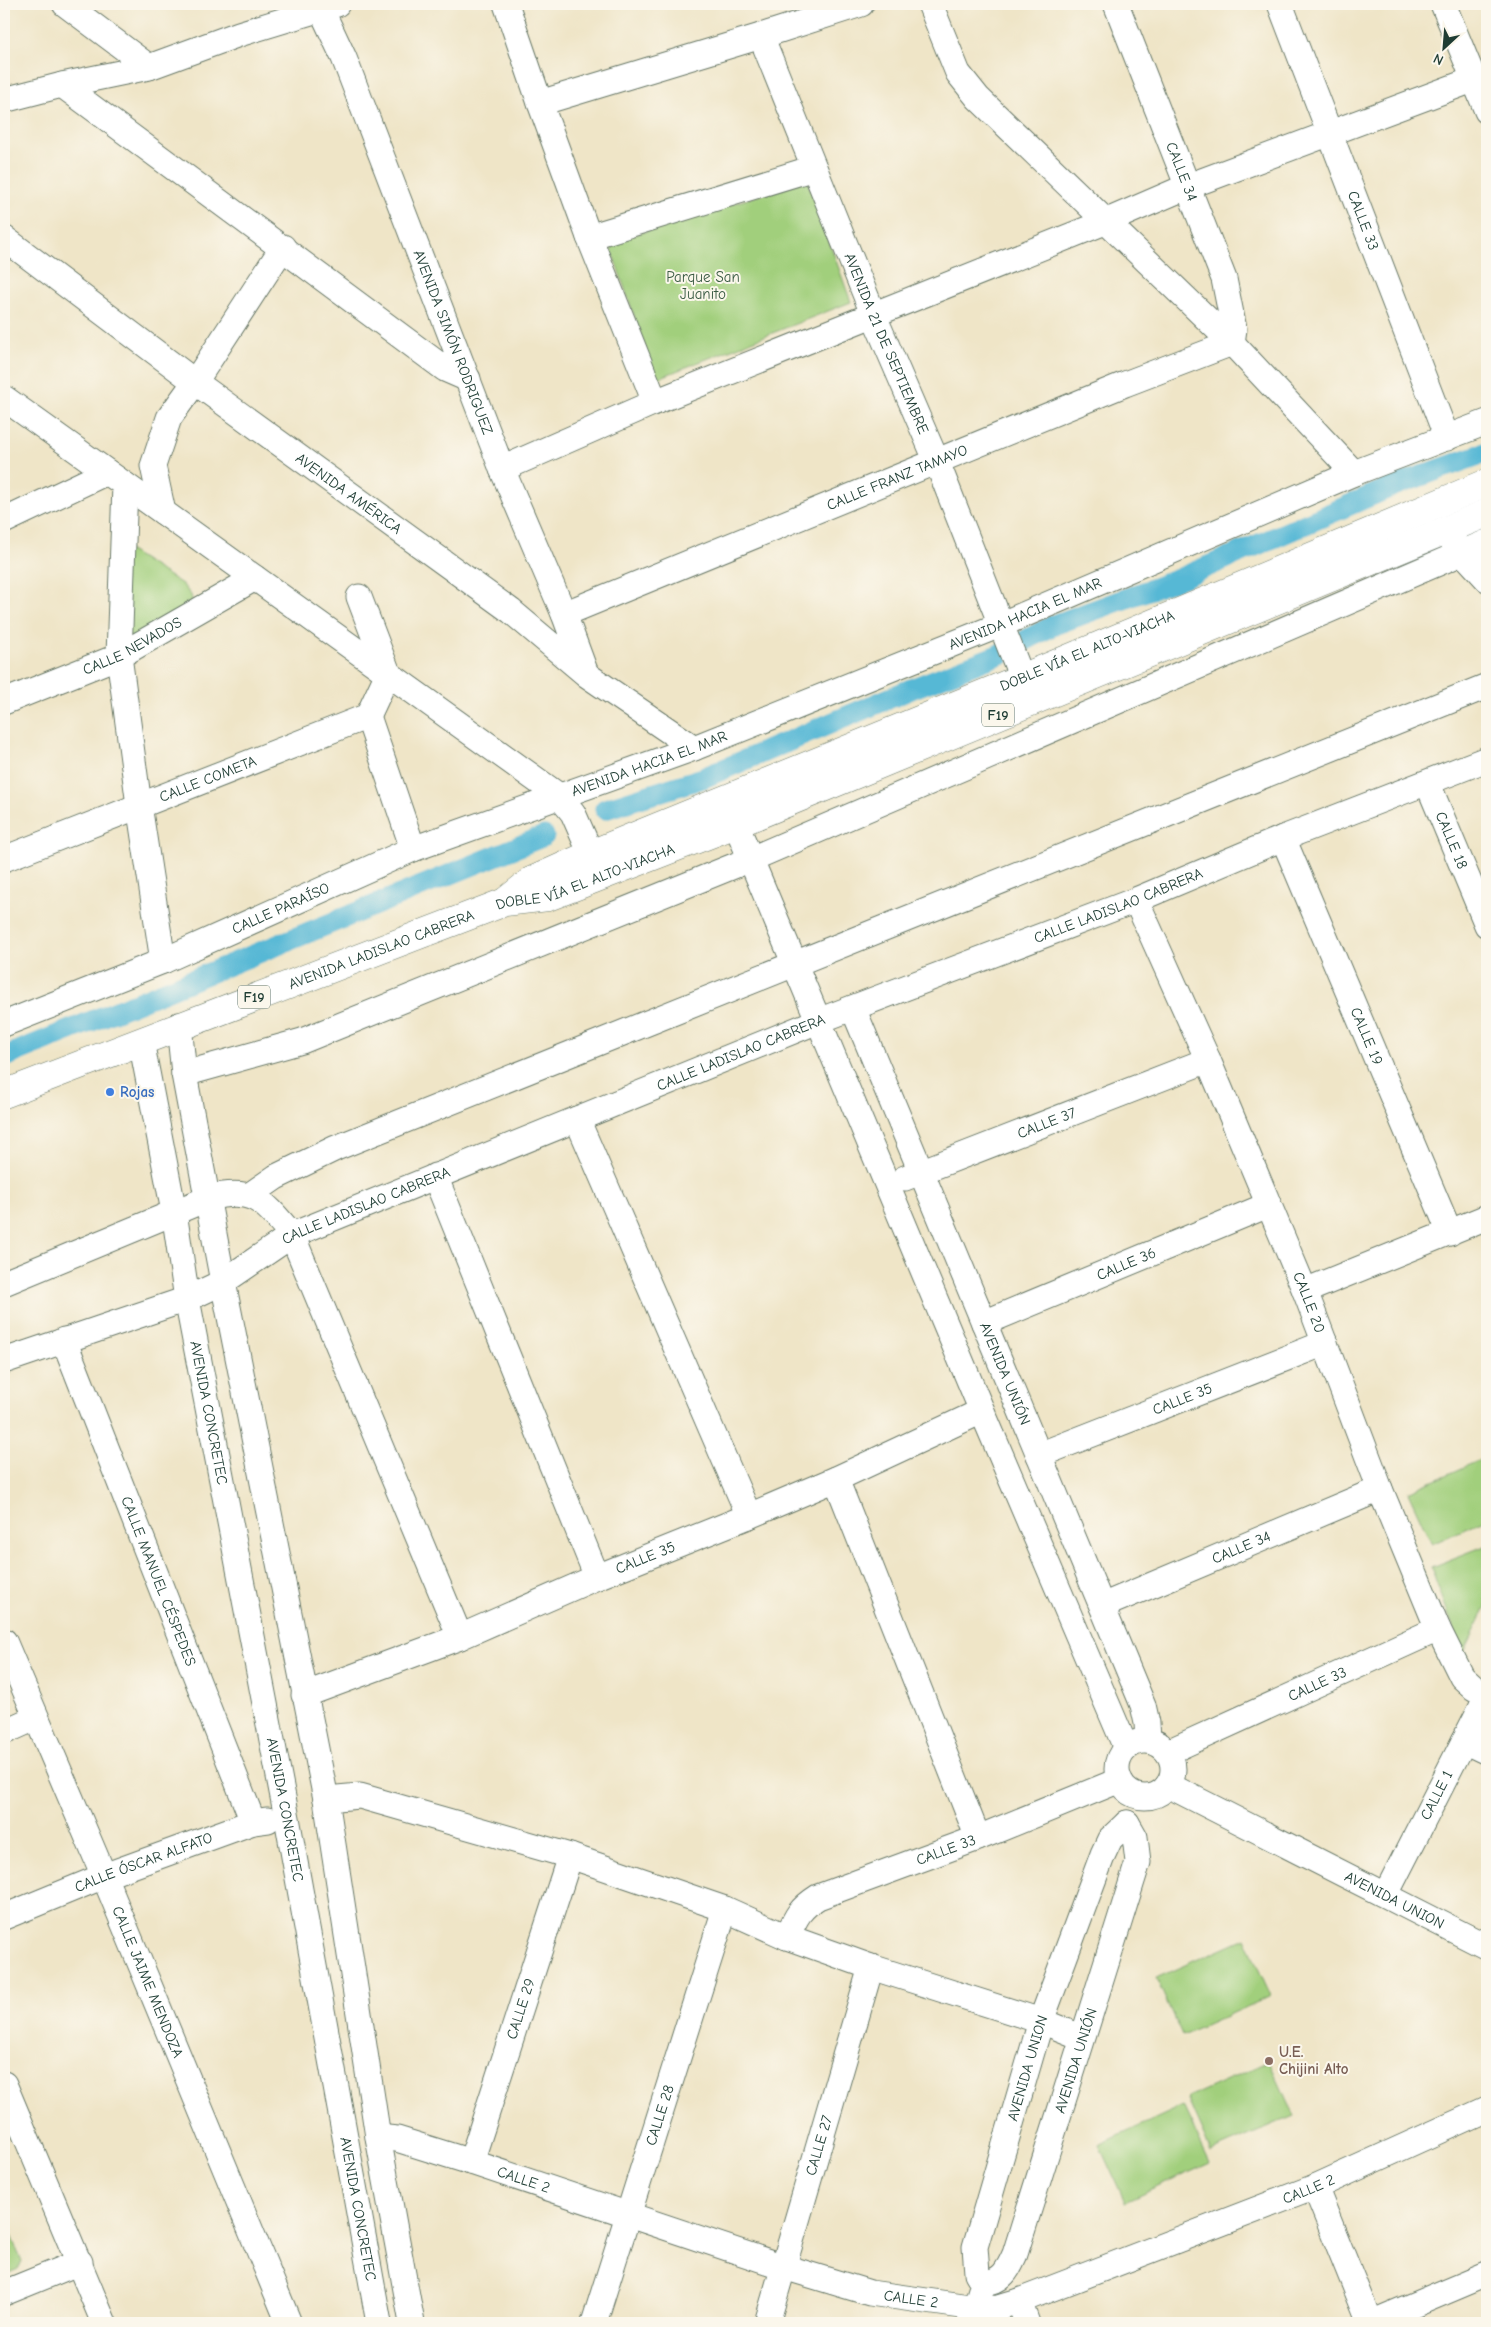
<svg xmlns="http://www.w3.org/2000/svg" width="1491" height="2327" viewBox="0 0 1491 2327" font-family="'Comic Neue',sans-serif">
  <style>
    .green { fill: #a1cf7c; stroke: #608658 }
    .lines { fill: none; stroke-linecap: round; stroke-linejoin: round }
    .canal { stroke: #57b8d5; stroke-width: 21 }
    .minor-casing { stroke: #687867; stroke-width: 27 }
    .highway-casing { stroke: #687867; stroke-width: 29 }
    .minor { stroke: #fff; stroke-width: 25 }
    .highway { stroke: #fff; stroke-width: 28 }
    .shop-dot { fill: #3f7fe0; stroke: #fbf7ec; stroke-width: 2 }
    .education-dot { fill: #8d6e63; stroke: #fbf7ec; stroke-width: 2 }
    .labels { text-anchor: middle; stroke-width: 4; stroke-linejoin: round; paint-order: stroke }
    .shield { fill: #fbf7ec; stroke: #61756b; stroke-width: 1 }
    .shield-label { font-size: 14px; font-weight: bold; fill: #1f3d34 }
    .street-label { font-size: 15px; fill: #1f3d34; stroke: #fbf7ec }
    .park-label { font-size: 15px; fill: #395a42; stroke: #fbf7ec }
    .shop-label { font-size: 15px; font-weight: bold; fill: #366cbe; stroke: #fbf7ec; text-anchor: start }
    .education-label { font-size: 15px; font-weight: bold; fill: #785e54; stroke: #fbf7ec; text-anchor: start }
  </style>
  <rect width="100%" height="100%" fill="#fbf7ec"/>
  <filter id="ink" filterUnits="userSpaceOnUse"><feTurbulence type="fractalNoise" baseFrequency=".02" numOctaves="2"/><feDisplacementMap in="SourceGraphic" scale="10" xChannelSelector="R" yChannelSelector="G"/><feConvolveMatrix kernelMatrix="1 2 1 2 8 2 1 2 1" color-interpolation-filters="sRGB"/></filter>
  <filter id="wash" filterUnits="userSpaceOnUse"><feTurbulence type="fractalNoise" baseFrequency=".0096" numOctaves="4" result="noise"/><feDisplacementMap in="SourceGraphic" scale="20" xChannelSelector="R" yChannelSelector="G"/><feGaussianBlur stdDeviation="1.12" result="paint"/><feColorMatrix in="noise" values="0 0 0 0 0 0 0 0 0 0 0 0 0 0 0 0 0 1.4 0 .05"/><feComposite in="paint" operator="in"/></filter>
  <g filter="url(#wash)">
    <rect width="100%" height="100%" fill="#efe5c7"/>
    <path class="green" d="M807,180L851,302L656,379L609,243Z
      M114,541L182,584L191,595L194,607L125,642Z
      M1487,1457V1519L1432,1544L1408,1492Z
      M1487,1545V1606L1463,1654L1431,1567Z
      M1245,1938L1271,1996L1182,2036L1156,1978Z
      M1269,2061L1294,2116L1211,2152L1187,2098Z
      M1183,2106L1210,2163L1125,2202L1099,2145Z
      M4,2219L22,2262L18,2269L4,2275Z"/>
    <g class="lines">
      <path class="canal" d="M605,809L703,778L911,689L998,655L1054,625L1181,578L1391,487L1487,452
        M4,1057L544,836"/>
    </g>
  </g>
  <g filter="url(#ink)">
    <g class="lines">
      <g class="minor-casing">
        <g id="minor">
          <path d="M65,4L149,67"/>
          <path id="s1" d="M313,4L321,9L344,58L502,469L564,614L585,671"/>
          <path d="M506,4L540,103"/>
          <path d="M930,4L958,73L978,98L1232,343L1354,473"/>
          <path id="s2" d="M1116,4L1224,279L1234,329L1232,343"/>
          <path id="s3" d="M1280,4L1447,438"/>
          <path d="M1443,4L1487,111"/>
          <path id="s4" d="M761,36L874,316L937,462L1022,678"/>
          <path d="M62,85L445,369L468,379"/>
          <path d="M4,100L62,85L149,67L239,34L337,4"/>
          <path d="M589,237L814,168"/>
          <path id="s5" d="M4,238L195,382L511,611L587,675L694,748"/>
          <path d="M4,398L559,796L573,813L591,854"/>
          <path d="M655,402L589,237L540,103L761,36L861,4"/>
          <path d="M502,469L655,402L1105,222L1186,187L1475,79"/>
          <path d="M125,485L119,656L139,805L163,961"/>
          <path d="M163,512L153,466L169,418L195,382L283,247"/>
          <path d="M4,521L107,472"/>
          <path d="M1453,542L1487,579"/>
          <path id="s6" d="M564,614L1125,384L1232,343"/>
          <path id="s7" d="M4,702L119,656L255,578"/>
          <path d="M368,716L413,849"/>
          <path id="s8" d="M1428,784L1487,925"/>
          <path d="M736,824L982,1411L1126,1748"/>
          <path id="s9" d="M1283,838L1450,1233"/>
          <path id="s10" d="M4,859L368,716L388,673L359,597"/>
          <path id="s11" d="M1136,900L1208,1060L1305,1291L1380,1489L1438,1629L1462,1677L1474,1688L1487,1695"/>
          <path id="s12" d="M853,1008L1143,1705L1147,1723L1148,1741"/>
          <path id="s13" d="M4,1024L163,961L413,849L694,748L1000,625L1354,473L1487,422"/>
          <path d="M179,1025L184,1074L223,1282L326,1799L378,2137L412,2323"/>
          <path id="s14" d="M141,1041L174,1212L187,1299L287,1818L379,2323"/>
          <path d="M184,1074L302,1041L751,859L1487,542"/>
          <path d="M577,1119L749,1516"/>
          <path d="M435,1176L597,1577"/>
          <path id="s15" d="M905,1178L1208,1060"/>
          <path d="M250,1195L276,1177L336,1148L1487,686"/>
          <path d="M4,1283L209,1198C254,1186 264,1202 292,1235L460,1637"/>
          <path d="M1305,1291L1487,1217"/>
          <path id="s16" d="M984,1323L1268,1205"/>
          <path id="s17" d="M64,1340L253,1822"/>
          <path id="s18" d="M4,1361L187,1299L223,1282L292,1235L818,1021L1136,900L1283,838L1487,759"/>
          <path id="s19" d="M1039,1455L1325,1343"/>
          <path d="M836,1479L978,1838"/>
          <path id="s20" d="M1102,1606L1380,1489"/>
          <path id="s21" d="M4,1641L104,1876L289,2323"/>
          <path id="s22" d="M304,1695L460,1637L597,1577L749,1516L836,1479L982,1411"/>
          <path d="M4,1732L35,1718"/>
          <path d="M1464,1741L1487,1752"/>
          <circle cx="1145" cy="1769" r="28"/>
          <path id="s23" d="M1168,1752L1438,1629"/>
          <path id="s24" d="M1168,1785L1487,1947"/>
          <path d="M326,1799L360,1796L570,1856L725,1909L787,1937L871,1967L1041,2021L1081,2037"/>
          <path id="s25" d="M1386,1894L1487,1696"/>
          <path id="s26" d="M4,1917L104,1876L253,1822L268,1820"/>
          <path id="s27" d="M787,1937C796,1917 799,1909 818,1897L978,1838L1120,1780"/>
          <path d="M4,2084L104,2323"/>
          <path id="s28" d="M378,2137L397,2139L471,2162L784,2267L870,2293L976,2308L999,2307L1019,2301L1315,2187L1487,2109"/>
          <path id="s29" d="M471,2162L570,1856"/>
          <path d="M1315,2187L1370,2323"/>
          <path id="s30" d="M983,2283C1002,2282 1008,2270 1015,2254L1138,1862L1135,1837L1127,1823"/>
          <path d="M4,2293L80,2262"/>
          <path d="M1019,2301L1027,2323"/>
          <path id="s31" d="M971,2322L983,2283L977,2273L975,2247L1041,2021L1103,1854L1110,1839L1127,1823"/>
          <path id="s32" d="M594,2323L725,1909"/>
          <path id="s33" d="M767,2323L871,1967"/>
          <path d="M1371,2323L1487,2274"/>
        </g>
      </g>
      <g class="highway-casing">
        <g id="highway">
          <path id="s34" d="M506,901L531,881L591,854L1022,678L1487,483"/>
          <path id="s35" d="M4,1094L505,902L548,897L736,824L1487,513"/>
        </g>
      </g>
      <use href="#minor" class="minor"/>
      <use href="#highway" class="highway"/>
    </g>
  </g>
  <circle class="shop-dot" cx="110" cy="1092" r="5"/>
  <circle class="education-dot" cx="1269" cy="2061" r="5"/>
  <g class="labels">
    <g class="shield">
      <rect x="982" y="703.5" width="32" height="23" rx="4"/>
      <rect x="238" y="985.5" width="32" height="23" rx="4"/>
    </g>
    <g class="shield-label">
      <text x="998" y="720">F19</text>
      <text x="254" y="1002">F19</text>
    </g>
    <g class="street-label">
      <text dy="5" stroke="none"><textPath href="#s2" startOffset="180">CALLE 34</textPath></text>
      <text dy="5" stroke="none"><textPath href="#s3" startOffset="232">CALLE 33</textPath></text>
      <text dy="5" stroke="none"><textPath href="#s1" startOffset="368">AVENIDA SIMÓN RODRIGUEZ</textPath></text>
      <text dy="5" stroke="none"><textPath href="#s4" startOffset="332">AVENIDA 21 DE SEPTIEMBRE</textPath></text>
      <text dy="5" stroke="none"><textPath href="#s6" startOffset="360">CALLE FRANZ TAMAYO</textPath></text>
      <text dy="5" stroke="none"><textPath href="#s5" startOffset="429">AVENIDA AMÉRICA</textPath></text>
      <text dy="5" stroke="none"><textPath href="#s13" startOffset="1101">AVENIDA HACIA EL MAR</textPath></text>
      <text dy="5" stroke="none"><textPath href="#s7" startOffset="140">CALLE NEVADOS</textPath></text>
      <text dy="5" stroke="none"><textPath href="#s34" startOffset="634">DOBLE VÍA EL ALTO-VIACHA</textPath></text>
      <text dy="5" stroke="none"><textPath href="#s13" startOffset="696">AVENIDA HACIA EL MAR</textPath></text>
      <text dy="5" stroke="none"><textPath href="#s10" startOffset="219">CALLE COMETA</textPath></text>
      <text dy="5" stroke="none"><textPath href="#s8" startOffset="61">CALLE 18</textPath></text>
      <text dy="5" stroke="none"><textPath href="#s35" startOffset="621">DOBLE VÍA EL ALTO-VIACHA</textPath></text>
      <text dy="5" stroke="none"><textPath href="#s18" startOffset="1206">CALLE LADISLAO CABRERA</textPath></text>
      <text dy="5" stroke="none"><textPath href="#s13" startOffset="300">CALLE PARAÍSO</textPath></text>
      <text dy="5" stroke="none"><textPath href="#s35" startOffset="404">AVENIDA LADISLAO CABRERA</textPath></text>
      <text dy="5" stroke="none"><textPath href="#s9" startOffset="215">CALLE 19</textPath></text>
      <text dy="5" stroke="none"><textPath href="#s18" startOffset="801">CALLE LADISLAO CABRERA</textPath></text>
      <text dy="5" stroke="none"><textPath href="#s15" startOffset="152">CALLE 37</textPath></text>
      <text dy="5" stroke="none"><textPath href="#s18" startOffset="396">CALLE LADISLAO CABRERA</textPath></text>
      <text dy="5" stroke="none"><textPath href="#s16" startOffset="154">CALLE 36</textPath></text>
      <text dy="5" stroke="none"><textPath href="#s11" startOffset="438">CALLE 20</textPath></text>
      <text dy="5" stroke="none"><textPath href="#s12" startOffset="396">AVENIDA UNIÓN</textPath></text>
      <text dy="5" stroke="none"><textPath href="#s19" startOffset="154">CALLE 35</textPath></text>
      <text dy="5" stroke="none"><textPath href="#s14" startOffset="378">AVENIDA CONCRETEC</textPath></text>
      <text dy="5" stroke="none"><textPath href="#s20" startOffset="151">CALLE 34</textPath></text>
      <text dy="5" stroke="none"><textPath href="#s22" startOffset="368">CALLE 35</textPath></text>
      <text dy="5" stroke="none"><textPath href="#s17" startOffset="259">CALLE MANUEL CÉSPEDES</textPath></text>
      <text dy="5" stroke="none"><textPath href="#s23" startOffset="164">CALLE 33</textPath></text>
      <text dy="5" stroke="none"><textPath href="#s25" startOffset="111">CALLE 1</textPath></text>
      <text dy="5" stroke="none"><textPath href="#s14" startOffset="782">AVENIDA CONCRETEC</textPath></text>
      <text dy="5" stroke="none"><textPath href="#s27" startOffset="188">CALLE 33</textPath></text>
      <text dy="5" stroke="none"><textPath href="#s26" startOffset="150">CALLE ÓSCAR ALFATO</textPath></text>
      <text dy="5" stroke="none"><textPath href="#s24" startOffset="254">AVENIDA UNION</textPath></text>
      <text dy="5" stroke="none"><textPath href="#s21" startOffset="370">CALLE JAIME MENDOZA</textPath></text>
      <text dy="5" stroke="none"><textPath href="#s29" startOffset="161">CALLE 29</textPath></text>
      <text dy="5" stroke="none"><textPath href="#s30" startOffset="249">AVENIDA UNIÓN</textPath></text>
      <text dy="5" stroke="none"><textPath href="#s31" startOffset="265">AVENIDA UNION</textPath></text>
      <text dy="5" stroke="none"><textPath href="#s32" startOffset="218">CALLE 28</textPath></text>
      <text dy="5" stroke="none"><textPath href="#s33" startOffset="185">CALLE 27</textPath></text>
      <text dy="5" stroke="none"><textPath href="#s28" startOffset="152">CALLE 2</textPath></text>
      <text dy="5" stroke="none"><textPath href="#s28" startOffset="978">CALLE 2</textPath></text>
      <text dy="5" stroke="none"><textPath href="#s14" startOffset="1188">AVENIDA CONCRETEC</textPath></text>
      <text dy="5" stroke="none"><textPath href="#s28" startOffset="558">CALLE 2</textPath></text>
    </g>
    <g class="park-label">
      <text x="703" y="282">Parque San<tspan x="703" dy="17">Juanito</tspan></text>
    </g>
    <g class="shop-label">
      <text x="120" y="1097">Rojas</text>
    </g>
    <g class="education-label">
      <text x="1279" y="2057">U.E.<tspan x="1279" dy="17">Chijini Alto</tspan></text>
    </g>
  </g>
  <rect width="1491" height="2327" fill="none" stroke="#fbf7ec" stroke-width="20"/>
  <g transform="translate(1444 48) rotate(206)" stroke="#fbf7ec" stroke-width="4" paint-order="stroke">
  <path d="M0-4L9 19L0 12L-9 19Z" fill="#1f3d34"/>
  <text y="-8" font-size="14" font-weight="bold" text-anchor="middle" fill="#1f3d34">N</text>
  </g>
</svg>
